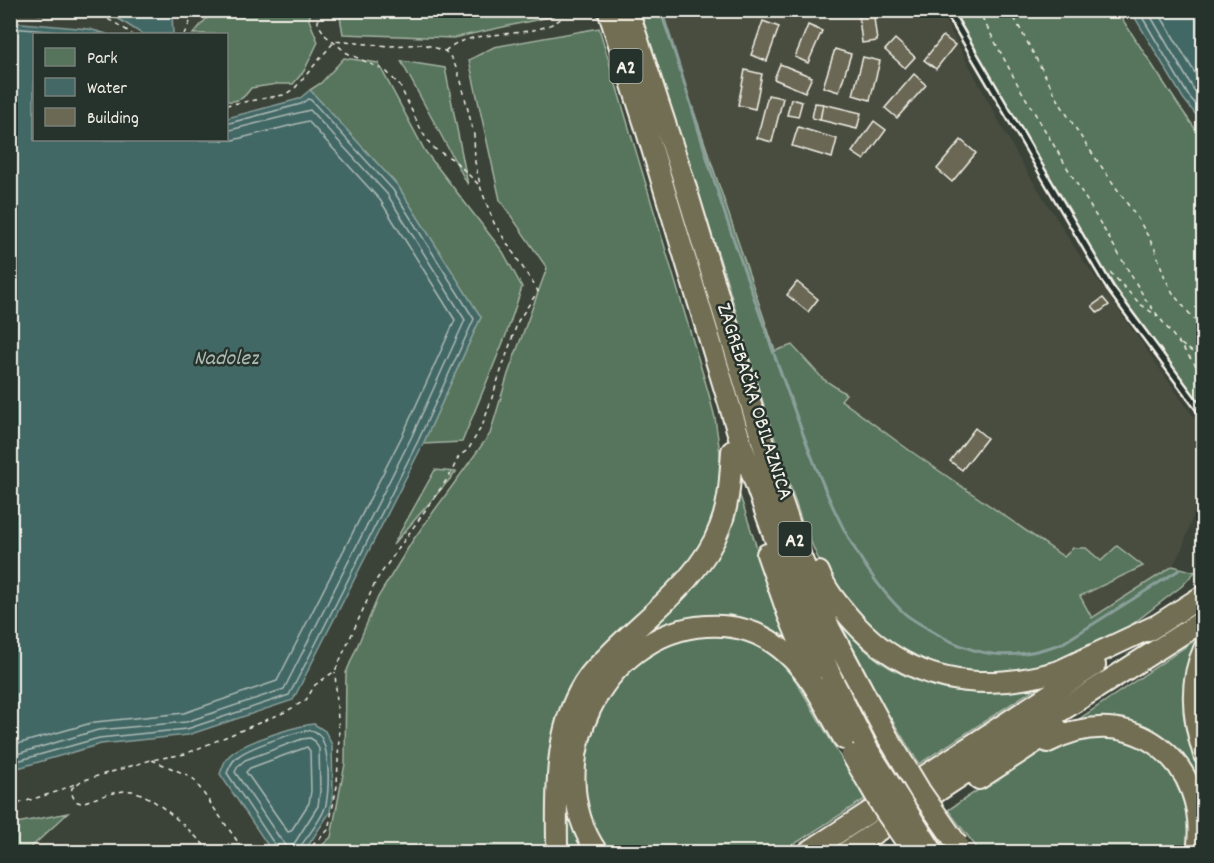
<svg xmlns="http://www.w3.org/2000/svg" width="1214" height="863" viewBox="0 0 1214 863" font-family="Dekko,sans-serif">
  <style>
    .built { fill: #494e41 }
    .green { fill: #56745c; stroke: #a5b2a2; stroke-width: 1.5 }
    .water { fill: #436866; stroke: #8a9f9a; stroke-width: 1.5 }
    .lines { fill: none; stroke-linecap: round; stroke-linejoin: round }
    .shore { stroke: #adbab4; stroke-width: 1.5 }
    .stream { stroke: #8a9f9a; stroke-width: 3 }
    .building { fill: #6b6854; stroke: #f4f1e8; stroke-width: 1.5 }
    .service-casing { stroke: #f4f1e8; stroke-width: 10 }
    .motorway-casing { stroke: #f4f1e8; stroke-width: 24 }
    .path { stroke: #f4f1e8; stroke-width: 1.5; stroke-dasharray: 4.5 4.5; stroke-linecap: butt }
    .service { stroke: #26332d; stroke-width: 5 }
    .motorway { stroke: #726e52; stroke-width: 20 }
    .motorway-bridge-casing { stroke: #f4f1e8; stroke-width: 24; stroke-linecap: butt }
    .motorway-bridge { stroke: #726e52; stroke-width: 20 }
    .labels { text-anchor: middle; stroke-width: 5; stroke-linejoin: round; paint-order: stroke }
    .shield { fill: #26332d; stroke: #b6b8b0; stroke-width: 1.5 }
    .shield-label { font-size: 20px; font-weight: bold; fill: #f4f1e8 }
    .street-label { font-size: 21px; fill: #f4f1e8; stroke: #26332d }
    .water-label { font-size: 22px; font-style: italic; fill: #adbab4; stroke: #26332d }
  </style>
  <rect width="100%" height="100%" fill="#3b4339"/>
  <filter id="ink" filterUnits="userSpaceOnUse"><feTurbulence type="fractalNoise" baseFrequency=".0167" numOctaves="2"/><feDisplacementMap in="SourceGraphic" scale="12" xChannelSelector="R" yChannelSelector="G"/><feConvolveMatrix kernelMatrix="1 2 1 2 8 2 1 2 1" color-interpolation-filters="sRGB"/></filter>
  <g filter="url(#ink)">
    <path class="built" d="M660,11H940L1019,159L1078,253L1203,430V484L1183,546L1173,566L1092,618L1079,596L1143,566L1064,557L909,450L841,400L846,394L823,379L792,345L775,352Z"/>
    <path class="green" d="M549,10L554,16L453,38L343,34L339,11Z
      M213,11H311L309,20L318,42L304,71L293,84H277L251,88C244,98 239,102 227,101L226,34H193Z
      M640,11H660L775,351L792,345L823,379L846,394L841,400L909,450L1064,557L1073,548H1086L1101,561L1117,546L1143,566L1080,596L1092,618L1173,566L1195,572L1182,586L1122,632L1057,665L1018,675L947,673L885,645L826,576L802,522L758,387L726,278Z
      M954,11H1117L1177,103L1203,140V408L1115,287L1037,159Z
      M599,28L708,391L715,418L720,453V482L714,512L702,541L682,571L588,667L550,852H315L331,837L345,764L346,673L378,597L413,540L490,434L508,374L547,268L500,200L469,60L494,47Z
      M344,58L378,63L425,151L503,252L522,287L506,335L462,442L423,444L481,317L398,186L310,90L321,83Z
      M401,61L445,68L468,185Z
      M435,470L456,472L393,545Z
      M735,480L771,592L800,660L779,641L665,629L600,676L687,591Z
      M841,624C850,634 859,645 870,654C898,677 940,693 977,692C1000,691 1023,686 1045,682L919,764L884,707Z
      M700,635H723L743,639L775,656L796,681L865,799L782,852H606L593,833L582,769L591,723L612,688L649,653L682,638Z
      M1197,639C1183,674 1182,707 1191,743C1196,765 1203,784 1203,807L1177,753L1066,728Z
      M1117,733L1167,761L1193,814L1191,852H980L948,810L1031,755L1055,742Z
      M564,775L588,852H565Z
      M68,813L26,852H11V824Z"/>
    <path class="water" d="M103,11H175L172,13L173,34H142L111,14Z
      M1131,11H1203V124L1183,98Z
      M11,22L89,29L107,34H34V140H226L227,118L299,99L310,90L398,186L481,317L423,444L293,700L188,735L101,744L11,770Z
      M314,724L325,731L332,745L333,792L330,812L304,852H277L269,847L220,774C222,769 224,761 228,757C239,743 296,726 314,724Z"/>
    <g class="lines">
      <path class="shore" d="M1138,10L1188,95L1204,114
        M1147,10L1194,90L1204,102
        M1157,10L1204,88
        M10,28L85,34
        M310,738L315,741L319,749L320,791L318,806L292,847L289,849L279,837L235,772L238,766L245,760L302,739Z
        M10,746L95,722L184,713L277,681L403,434L455,320L380,200L308,121L233,140H222
        M307,747L310,751L311,791L309,803L291,831L288,832L246,772L250,768Z
        M10,756L98,730L186,722L284,689L411,438L465,320L387,194L310,110L226,131
        M10,763L99,738L187,729L289,695L307,661L418,441L474,319L393,190L311,100L308,99L301,104L226,124
        M280,852L279,847L273,842L227,773C230,765 233,759 240,755C250,748 304,727 314,731C331,737 330,793 325,808C320,822 308,835 300,847L299,852"/>
      <path class="stream" d="M661,10C683,75 701,141 722,205C740,260 760,314 779,368C808,447 841,553 903,612C910,619 921,624 930,630C976,658 1012,662 1063,643L1179,570"/>
    </g>
    <path class="building" d="M858,10H873L877,41L862,43Z
      M763,21L779,27L767,61L751,55Z
      M808,25L822,31L808,63L795,57Z
      M943,36L955,45L936,69L924,60Z
      M895,39L915,57L905,68L885,50Z
      M835,49L851,54L839,92L823,87Z
      M863,57L880,61L870,100L853,95Z
      M780,64L812,77L805,92L774,79Z
      M745,70L762,74L755,109L738,105Z
      M914,74L926,85L897,118L885,108Z
      M768,95L783,98L772,142L757,138Z
      M791,99L802,102L798,117L787,115Z
      M815,103L823,104L820,120L812,118Z
      M823,104L861,113L857,129L820,120Z
      M874,121L886,130L864,160L852,152Z
      M798,127L837,139L832,158L792,146Z
      M961,140L976,153L952,182L937,169Z
      M797,282L818,299L808,312L787,295Z
      M1103,298L1109,305L1098,313L1092,306Z
      M975,428L987,438L962,470L950,461Z"/>
    <g class="lines">
      <g class="service-casing">
        <path id="service" d="M948,10L1110,288L1204,415"/>
      </g>
      <g class="motorway-casing">
        <path id="motorway" d="M608,10L644,122L741,443L784,564L833,681L867,748
          M628,10L682,175L770,467L801,557L830,629L887,736
          M767,554L788,614L812,672
          M819,572C826,590 838,604 850,618C906,683 980,694 1059,671L1159,624
          M1148,631L1204,595
          M1204,649C1188,683 1193,721 1204,755
          M1048,742C1132,698 1211,762 1197,852
          M979,779L1057,728
          M557,852C557,795 552,726 589,676C594,669 601,663 608,656C645,617 701,579 720,527C730,502 730,477 732,451
          M597,852C538,766 602,632 706,626C736,624 764,633 786,653C812,675 827,710 844,739
          M808,852L1095,665
          M846,852L1009,744L1204,620"/>
      </g>
      <path class="path" d="M20,10C39,17 52,13 71,11C92,9 116,22 132,34
        M318,10V24L326,36L347,53L386,71L400,86L422,132L433,148L454,160L479,185
        M978,10L1018,85L1146,300L1204,376
        M1010,10L1061,105L1083,140L1140,222L1155,249L1165,278L1174,295L1204,331
        M184,34L196,10
        M445,51C471,26 531,42 562,18V10
        M226,105L284,95L295,88L334,42
        M1110,272L1140,304L1157,316
        M1181,344L1204,360
        M152,760L192,777L245,852
        M10,806L56,792L77,783
        M210,852C196,835 154,795 132,791C120,789 94,799 81,803L75,801L71,792L72,788L81,781L151,760L185,754L285,712L306,700L315,685L335,671L377,579L450,475L459,456L468,450L483,424L518,321L538,291L494,223L481,189L475,162L474,135L461,81L453,60L445,51L424,44L390,46L334,41
        M306,852L328,830L337,786L339,736L335,672"/>
      <use href="#service" class="service"/>
      <use href="#motorway" class="motorway"/>
      <g class="motorway-bridge-casing">
        <path id="motorway-bridge" d="M887,736L920,791L957,844
          M867,748L933,852
          M852,755L883,808L913,852"/>
      </g>
      <use href="#motorway-bridge" class="motorway-bridge"/>
    </g>
  </g>
  <g class="labels">
    <g class="shield">
      <rect x="609.5" y="49" width="33" height="34" rx="4.5"/>
      <rect x="778.5" y="522" width="33" height="34" rx="4.5"/>
    </g>
    <g class="shield-label">
      <text x="626" y="73">A2</text>
      <text x="795" y="546">A2</text>
    </g>
    <g class="street-label">
      <text transform="translate(756 401) rotate(72)" y="7">ZAGREBAČKA OBILAZNICA</text>
    </g>
    <g class="water-label">
      <text x="226" y="364">Nadolez</text>
    </g>
  </g>
  <rect width="1214" height="863" fill="none" stroke="#26332d" stroke-width="36"/>
  <rect x="18" y="18" width="1178" height="827" fill="none" stroke="#f4f1e8" stroke-width="2" filter="url(#ink)"/>
  <rect x="33" y="33" width="195" height="108" fill="#26332d" stroke="#787f78" stroke-width="1.5"/>
  <rect x="45" y="48" width="30" height="18" fill="#56745c" stroke="#787f78" stroke-width="1.5"/>
  <text x="87" y="63" font-size="18" fill="#f4f1e8">Park</text>
  <rect x="45" y="78" width="30" height="18" fill="#436866" stroke="#787f78" stroke-width="1.5"/>
  <text x="87" y="93" font-size="18" fill="#f4f1e8">Water</text>
  <rect x="45" y="108" width="30" height="18" fill="#6b6854" stroke="#787f78" stroke-width="1.5"/>
  <text x="87" y="123" font-size="18" fill="#f4f1e8">Building</text>
</svg>
